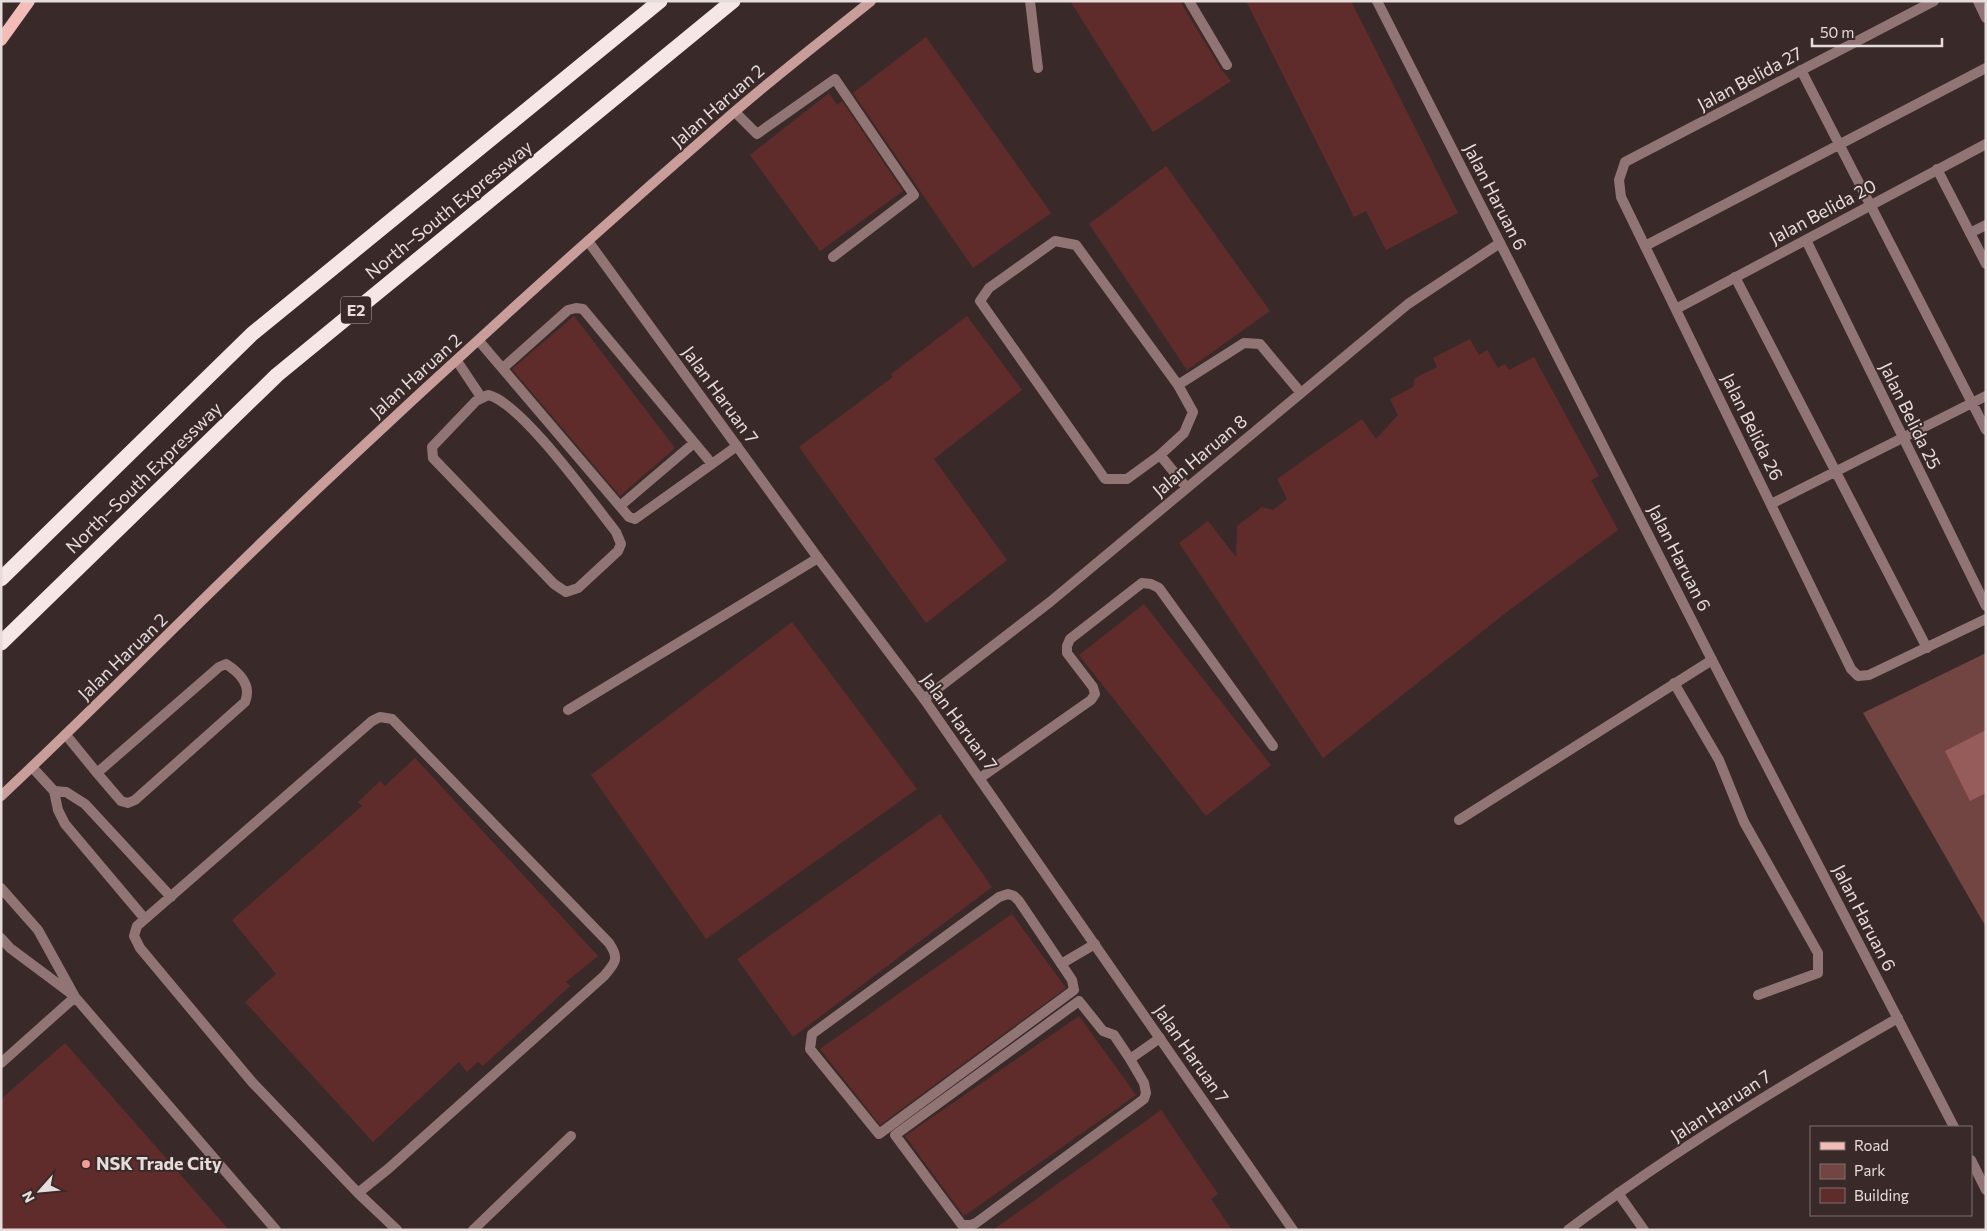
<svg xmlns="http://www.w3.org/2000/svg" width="1987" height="1231" viewBox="0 0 1987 1231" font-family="Commissioner,sans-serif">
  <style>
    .green { fill: #724543 }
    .water { fill: #965c5a }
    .building { fill: #602c2b }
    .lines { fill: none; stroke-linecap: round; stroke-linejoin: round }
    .service { stroke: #917574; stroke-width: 10 }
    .minor { stroke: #917574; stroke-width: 10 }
    .tertiary { stroke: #917574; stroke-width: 10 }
    .secondary { stroke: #c99d9a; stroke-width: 10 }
    .primary { stroke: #f4bcb8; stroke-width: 12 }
    .motorway { stroke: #f5e7e6; stroke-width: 15 }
    .poi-dot { fill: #f59b97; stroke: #392a29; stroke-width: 2 }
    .labels { text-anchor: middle; stroke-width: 4; stroke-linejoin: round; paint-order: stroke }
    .shield { fill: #392a29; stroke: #b2a7a6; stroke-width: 1 }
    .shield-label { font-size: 16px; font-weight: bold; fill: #e6dcdb }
    .street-label { font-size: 18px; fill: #e6dcdb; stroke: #392a29 }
    .poi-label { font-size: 18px; font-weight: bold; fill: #e6dcdb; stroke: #392a29; text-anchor: start }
  </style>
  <rect width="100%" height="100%" fill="#392a29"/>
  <path class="green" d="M1986,653V927L1863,713Z"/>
  <path class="water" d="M1986,730V793L1970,801L1945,751Z"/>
  <path class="building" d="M1070,1H1180L1221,69L1231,81L1153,132Z
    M1246,1H1351L1458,213L1386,250L1366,211L1354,217Z
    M926,37L1051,213L973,268L853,93Z
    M829,93L837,105L842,101L903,191L820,251L750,155Z
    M1166,166L1270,311L1187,370L1089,224Z
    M574,316L675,448L620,496L512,369Z
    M967,316L1022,390L934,459L1007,560L926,623L799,447L893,377L891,374Z
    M1470,339L1479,355L1487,350L1498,368L1505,364L1509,370L1534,357L1599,476L1591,480L1618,530L1508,611L1323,758L1179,543L1208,521L1236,557L1237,526L1262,507L1273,510L1287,499L1277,479L1362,419L1376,439L1398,415L1390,399L1413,387L1415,378L1437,367L1433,358Z
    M1144,604L1271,765L1206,816L1079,655Z
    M792,622L917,789L706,939L591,775Z
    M415,758L598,956L566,982L570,986L483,1066L478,1062L467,1072L459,1062L373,1142L245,1002L276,974L232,920L362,806L358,802L380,781L385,786Z
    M940,814L992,887L793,1037L737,959Z
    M1012,914L1066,988L880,1125L820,1049Z
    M1079,1016L1136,1095L964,1216L905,1136Z
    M65,1043L229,1230H1V1099Z
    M1161,1110L1218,1194L1211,1199L1232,1230H993Z"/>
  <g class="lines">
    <path class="service" d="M1030,1L1038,68
      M1189,1L1227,65
      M1978,1L1986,18
      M1801,70L1986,430
      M735,112L757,134L835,79L914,195L833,257
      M1970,233L1986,225
      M1645,246L1986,68
      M1735,277L1927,648
      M479,341L629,517L635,519L737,446
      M457,361L481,397
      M503,368L568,310L576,308L583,309L712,464
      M488,395C521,402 592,502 616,532L621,544L618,551L578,588L566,592L554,584L433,458L432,447L476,401Z
      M1160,455L1184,433L1193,412L1178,385
      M1187,488L1160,455L1127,479H1105L980,301L989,288L1055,241L1076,245L1178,385L1244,343L1260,344L1301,393
      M1771,504L1986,396
      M620,506L694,443
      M1674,683L1719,760L1744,822L1818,953V973L1758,995
      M924,699L1050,602L1408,304L1500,243
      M568,710L818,558
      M380,717L392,719L609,943C620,959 615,963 604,976L388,1169L358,1193L252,1082L140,948L134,936L137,926L372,721Z
      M66,735L97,773L219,667L226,664C240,673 252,685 245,702L135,800L128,803L121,801L97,773
      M32,767L54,791L58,810L65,824L145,919
      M980,778L1091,700L1095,694L1093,687L1067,653V646L1070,639L1142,583L1151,584L1159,588L1273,746
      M54,791L66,792L85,804L171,897
      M1459,820L1712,660
      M1,888L38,930L75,997L276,1230
      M1008,894L1014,896L1019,901L1072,980L1074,990L879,1134L810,1049L812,1034L999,897Z
      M1,938L10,948L73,995
      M1061,964L1095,944
      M1079,1001L1103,1031L1114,1035L1130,1059L1144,1083L1146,1093L1144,1099L976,1223L971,1225H962L895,1135Z
      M1130,1059L1160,1038
      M1,1063L75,997
      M358,1193L397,1230
      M1618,1193L1644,1230
      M473,1230L571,1136"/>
    <path class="minor" d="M1934,1L1625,162L1619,180L1621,197L1851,669L1858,676L1869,675L1986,619
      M1937,169L1986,264
      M1806,240L1986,606
      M588,241L818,558L924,699L1293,1230
      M1676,309L1986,144
      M1568,1230C1673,1151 1785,1083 1898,1018"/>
    <path class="tertiary" d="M1377,1L1712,660L1954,1127
      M1971,1160L1986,1190"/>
    <path class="secondary" d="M1,796C112,692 218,582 329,478C461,354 596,232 733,113C778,74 825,38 871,1"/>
    <path class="primary" d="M1,40L29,1"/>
    <path class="motorway" d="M1,579L252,334L660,1
      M1,643L277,375L733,1"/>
  </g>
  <circle class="poi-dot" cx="86" cy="1164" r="5"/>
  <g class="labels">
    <rect class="shield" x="341" y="296.5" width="30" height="27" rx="4"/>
    <g class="shield-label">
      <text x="356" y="316">E2</text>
    </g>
    <g class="street-label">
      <text transform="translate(1750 79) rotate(-28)" y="6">Jalan Belida 27</text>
      <text transform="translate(718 106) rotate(-41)" y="6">Jalan Haruan 2</text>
      <text transform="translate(1495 197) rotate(63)" y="6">Jalan Haruan 6</text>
      <text transform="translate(449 210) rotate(-39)" y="6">North–South Expressway</text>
      <text transform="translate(1823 212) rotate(-28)" y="6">Jalan Belida 20</text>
      <text transform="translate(416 376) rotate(-42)" y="6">Jalan Haruan 2</text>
      <text transform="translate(720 395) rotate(54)" y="6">Jalan Haruan 7</text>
      <text transform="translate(1910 416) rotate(64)" y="6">Jalan Belida 25</text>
      <text transform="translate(1752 427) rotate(64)" y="6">Jalan Belida 26</text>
      <text transform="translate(1200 456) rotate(-40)" y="6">Jalan Haruan 8</text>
      <text transform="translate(144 478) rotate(-44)" y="6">North–South Expressway</text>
      <text transform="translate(1679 558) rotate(63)" y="6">Jalan Haruan 6</text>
      <text transform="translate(123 657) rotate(-44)" y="6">Jalan Haruan 2</text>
      <text transform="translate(959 722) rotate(54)" y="6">Jalan Haruan 7</text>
      <text transform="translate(1864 918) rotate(63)" y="6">Jalan Haruan 6</text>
      <text transform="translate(1191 1054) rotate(55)" y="6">Jalan Haruan 7</text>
      <text transform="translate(1721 1106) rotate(-33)" y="6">Jalan Haruan 7</text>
    </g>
    <g class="poi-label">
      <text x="96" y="1170">NSK Trade City</text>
    </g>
  </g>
  <rect width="1987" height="1231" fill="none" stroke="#e6dcdb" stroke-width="5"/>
  <rect x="1810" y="1126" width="162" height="90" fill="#392a29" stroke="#7e7170"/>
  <rect x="1820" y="1142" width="25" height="8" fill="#f4bcb8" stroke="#7e7170"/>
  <text x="1854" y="1151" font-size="15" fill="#e6dcdb">Road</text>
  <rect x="1820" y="1164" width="25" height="15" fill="#724543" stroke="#7e7170"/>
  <text x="1854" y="1176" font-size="15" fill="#e6dcdb">Park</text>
  <rect x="1820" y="1188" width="25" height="15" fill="#602c2b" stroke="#7e7170"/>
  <text x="1854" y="1201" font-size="15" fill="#e6dcdb">Building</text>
  <g transform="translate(40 1191) rotate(243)" stroke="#392a29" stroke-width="4" paint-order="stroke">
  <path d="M0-4L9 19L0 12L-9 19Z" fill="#e6dcdb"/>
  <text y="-8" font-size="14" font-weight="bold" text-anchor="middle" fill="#e6dcdb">N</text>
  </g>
  <path d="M1812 38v8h130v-8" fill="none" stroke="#e6dcdb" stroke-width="2.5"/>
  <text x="1820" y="38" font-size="15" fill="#e6dcdb" stroke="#392a29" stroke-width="4" paint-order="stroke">50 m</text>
</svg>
